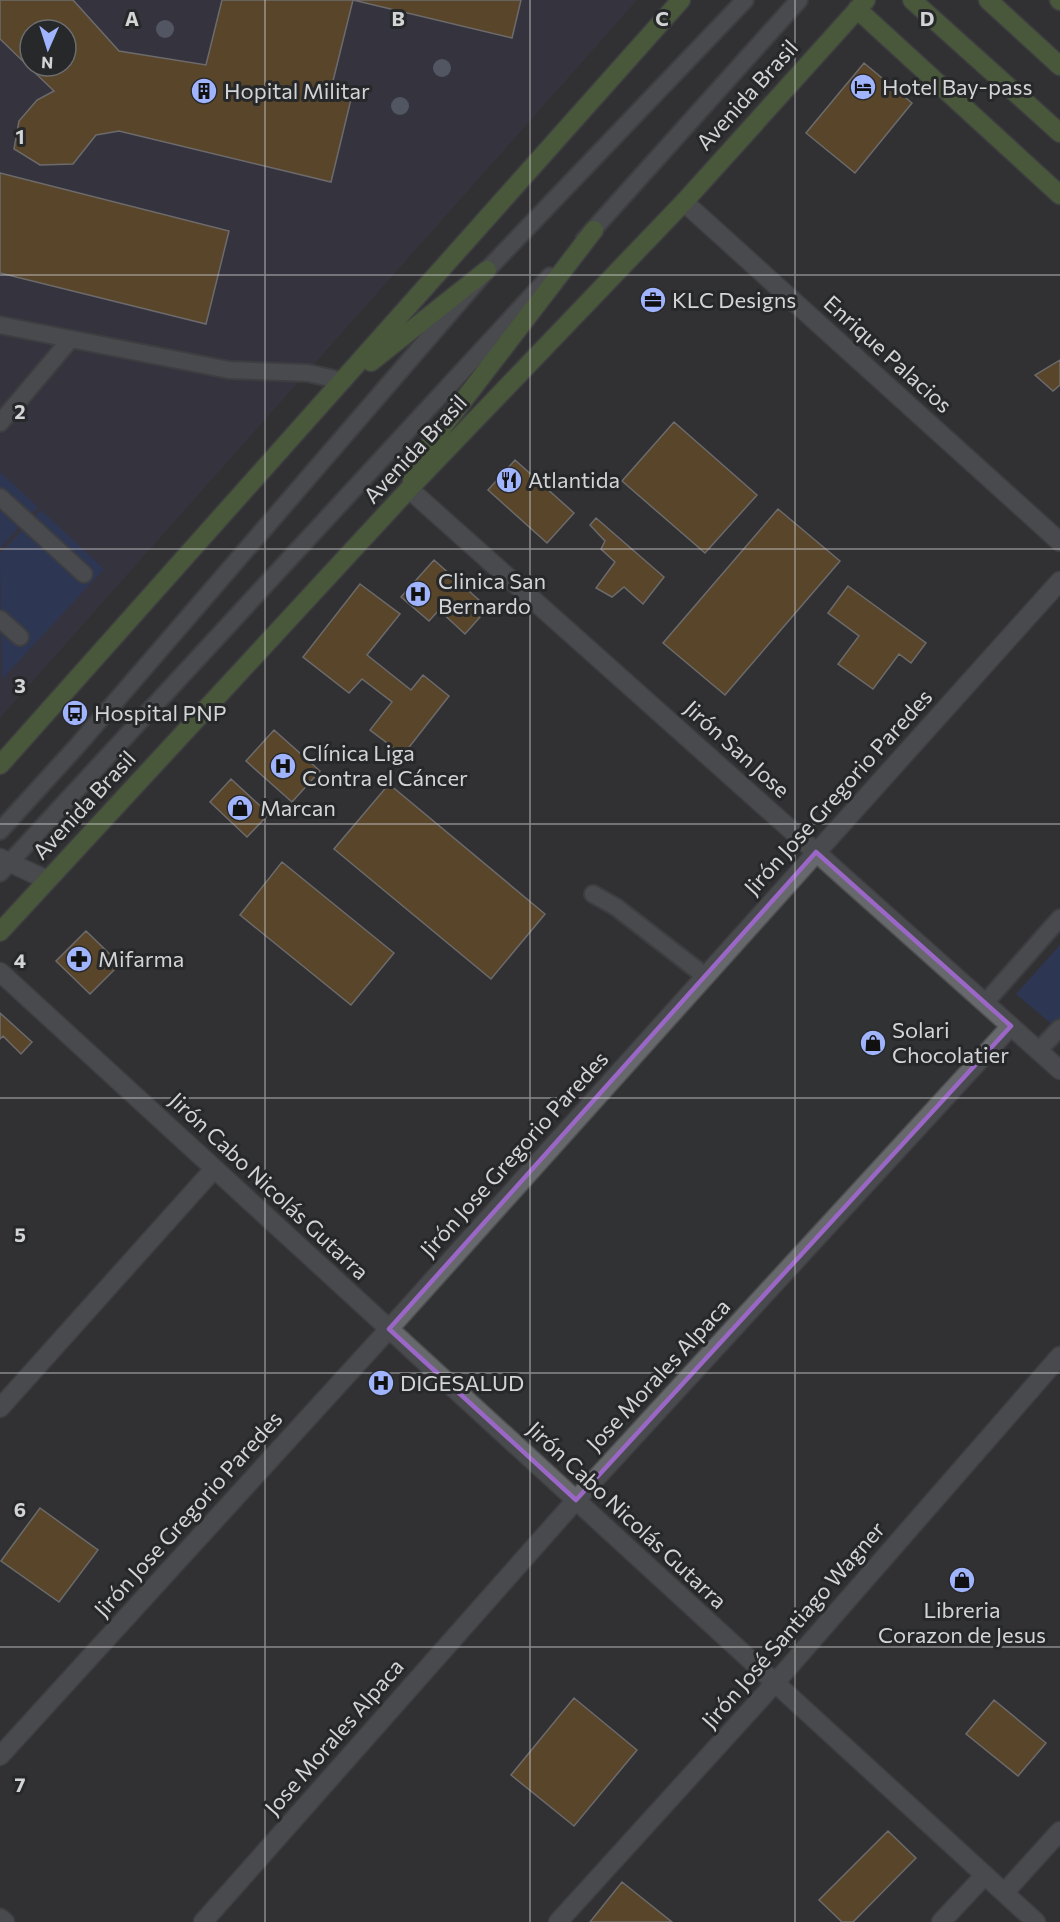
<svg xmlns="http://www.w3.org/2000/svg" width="1060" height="1922" viewBox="0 0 1060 1922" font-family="Commissioner,sans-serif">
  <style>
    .medical { fill: #3b3647; fill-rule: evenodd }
    .green { fill: #293e7b }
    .building { fill: #885d1e; stroke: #b3b0ae; stroke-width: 1.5; fill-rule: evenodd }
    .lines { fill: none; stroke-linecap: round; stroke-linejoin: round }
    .service-casing { stroke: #4d4e50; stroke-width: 20 }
    .minor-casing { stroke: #4d4e50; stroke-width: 21 }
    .tertiary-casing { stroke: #4d4e50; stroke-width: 21 }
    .primary-casing { stroke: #4d4e50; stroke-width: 21 }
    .service { stroke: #67686b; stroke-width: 16 }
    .minor { stroke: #67686b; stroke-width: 18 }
    .tertiary { stroke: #67686b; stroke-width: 18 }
    .primary { stroke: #668542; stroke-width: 18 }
    .tree { fill: #79839a }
    .marked { fill: none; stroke: #9a67c7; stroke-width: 4.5; stroke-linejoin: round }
    .grid { fill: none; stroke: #d3d4d6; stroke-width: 1.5; stroke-opacity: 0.55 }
    .labels { text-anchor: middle; stroke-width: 6; stroke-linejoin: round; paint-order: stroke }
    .poi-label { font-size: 22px; fill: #d3d4d6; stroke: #27282a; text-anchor: start }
    .street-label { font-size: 22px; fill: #d3d4d6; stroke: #27282a }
    .grid-label { font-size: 20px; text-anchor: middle; font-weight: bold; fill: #d3d4d6; stroke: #27282a; stroke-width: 6; stroke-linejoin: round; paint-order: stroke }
  </style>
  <rect width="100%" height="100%" fill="#313234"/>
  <path class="medical" d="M0,0H637L0,718ZM30,30H66V66H30Z"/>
  <path class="green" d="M0,472L38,507L0,548Z
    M41,510L104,569L2,679L0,554Z
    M1060,945V1018L1053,1025L1016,994Z"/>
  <path class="building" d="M0,0H73L119,51L206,65L222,0H353L332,85L353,91L331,182L119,131L96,135L73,164L40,165L14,149L19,121L37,100L54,91L0,39ZM30,30H66V66H30Z
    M353,0H521L512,38Z
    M864,63L912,103L855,173L806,133Z
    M0,173L229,231L206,324L0,273Z
    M1060,360V385L1053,391L1035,375Z
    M674,422L757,495L705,553L622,481Z
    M515,460L574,513L547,543L488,490Z
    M778,509L840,561L725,695L663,643Z
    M596,518L664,577L643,604L624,587L612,597L596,588L615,562L601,549L605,541L590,525Z
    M434,560L488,608L465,634L439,610L429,621L401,597Z
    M360,584L400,614L367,655L411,690L423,675L449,696L403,755L370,730L392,702L362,679L349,693L303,657Z
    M848,586L926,643L911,663L899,654L873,689L838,664L859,636L828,613Z
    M274,730L320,771L292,802L246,761Z
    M231,779L269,814L247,837L210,802Z
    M389,784L545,914L491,979L334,849Z
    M282,862L394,953L351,1005L240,915Z
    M86,931L120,964L90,994L56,961Z
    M0,1013L32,1042L21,1054L3,1036L0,1039Z
    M40,1508L98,1550L59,1602L1,1561Z
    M574,1698L637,1750L574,1826L511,1775Z
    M994,1700L1046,1743L1018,1776L966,1734Z
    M888,1831L916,1858L853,1922H842L819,1900Z
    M622,1882L672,1922H590Z"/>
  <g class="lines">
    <g class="service-casing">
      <path id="service" d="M584,240L799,0
        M0,325L229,370L308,373L343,381
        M0,423L70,340
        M0,497L84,574
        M0,619L20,637
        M0,831L78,745L487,270L745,0
        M0,873L550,276
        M593,894L616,907L705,976
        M985,1003L1060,918
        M1038,1051L1060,1028"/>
    </g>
    <g class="minor-casing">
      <path id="minor" d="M684,202L1060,542
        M409,489L1060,1070
        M0,972L1036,1922
        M0,1408L214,1169
        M0,1756L389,1329L1060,581
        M1004,1893L1060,1831
        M0,1918L5,1922
        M203,1922L576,1500L1011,1026
        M558,1922L775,1683L1060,1356
        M941,1922L985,1875"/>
    </g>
    <g class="tertiary-casing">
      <path id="tertiary" d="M0,858L47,880"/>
    </g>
    <g class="primary-casing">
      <path id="primary" d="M912,0L1060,133
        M988,0L1060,66
        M1059,0L1060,1
        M857,9L1060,195
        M371,362L487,270
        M412,481L423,453L594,230
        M0,765L681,0
        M0,932L409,489L684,202L866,0"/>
    </g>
    <use href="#service" class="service"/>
    <use href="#minor" class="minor"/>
    <use href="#tertiary" class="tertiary"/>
    <use href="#primary" class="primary"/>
  </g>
  <g class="tree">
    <circle cx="165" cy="29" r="9"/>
    <circle cx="442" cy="68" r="9"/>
    <circle cx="400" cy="106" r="9"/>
  </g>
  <path d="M0 0H1060V1922H0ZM816,852L1011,1026L576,1500L389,1329Z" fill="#313234" fill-opacity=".55" fill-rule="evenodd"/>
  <path class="marked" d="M816,852L1011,1026L576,1500L389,1329Z"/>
  <path class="grid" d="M265,0V1922M530,0V1922M795,0V1922M0,275H1060M0,549H1060M0,824H1060M0,1098H1060M0,1373H1060M0,1647H1060"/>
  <defs>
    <g id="hotel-disc" transform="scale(1.35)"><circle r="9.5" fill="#a0b3fd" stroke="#27282a"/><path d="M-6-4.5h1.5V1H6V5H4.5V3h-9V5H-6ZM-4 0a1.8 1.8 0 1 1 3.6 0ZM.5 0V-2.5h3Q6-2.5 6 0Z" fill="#111"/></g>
    <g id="building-disc" transform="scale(1.35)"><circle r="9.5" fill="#a0b3fd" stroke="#27282a"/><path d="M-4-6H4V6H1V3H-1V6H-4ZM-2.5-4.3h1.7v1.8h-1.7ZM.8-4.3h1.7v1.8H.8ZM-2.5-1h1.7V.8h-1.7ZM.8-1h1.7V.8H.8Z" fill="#111"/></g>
    <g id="office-disc" transform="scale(1.35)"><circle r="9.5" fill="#a0b3fd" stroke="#27282a"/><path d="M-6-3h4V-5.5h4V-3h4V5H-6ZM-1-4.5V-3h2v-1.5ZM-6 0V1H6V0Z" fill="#111"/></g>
    <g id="restaurant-disc" transform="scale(1.35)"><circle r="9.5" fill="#a0b3fd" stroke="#27282a"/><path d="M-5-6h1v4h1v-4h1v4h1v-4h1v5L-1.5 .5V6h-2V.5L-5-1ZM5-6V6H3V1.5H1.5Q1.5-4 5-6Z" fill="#111"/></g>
    <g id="hospital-disc" transform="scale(1.35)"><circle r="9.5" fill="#a0b3fd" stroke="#27282a"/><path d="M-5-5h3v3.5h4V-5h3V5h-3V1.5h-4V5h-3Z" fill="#111"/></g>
    <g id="bus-disc" transform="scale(1.35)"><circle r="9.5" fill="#a0b3fd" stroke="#27282a"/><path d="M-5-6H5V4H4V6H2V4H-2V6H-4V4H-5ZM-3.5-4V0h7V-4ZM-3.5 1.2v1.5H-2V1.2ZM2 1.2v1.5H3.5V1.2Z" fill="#111"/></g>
    <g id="shop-disc" transform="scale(1.35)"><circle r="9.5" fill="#a0b3fd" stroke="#27282a"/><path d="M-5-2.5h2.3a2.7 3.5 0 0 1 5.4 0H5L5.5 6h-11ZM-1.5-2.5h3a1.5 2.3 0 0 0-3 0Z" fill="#111"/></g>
    <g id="pharmacy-disc" transform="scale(1.35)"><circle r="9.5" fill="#a0b3fd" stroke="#27282a"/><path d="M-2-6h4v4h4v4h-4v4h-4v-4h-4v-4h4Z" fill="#111"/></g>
  </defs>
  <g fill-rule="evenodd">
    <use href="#hotel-disc" x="863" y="87"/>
    <use href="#building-disc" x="204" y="91"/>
    <use href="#office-disc" x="653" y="300"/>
    <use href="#restaurant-disc" x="509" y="480"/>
    <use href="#hospital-disc" x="418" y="594"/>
    <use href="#bus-disc" x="75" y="713"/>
    <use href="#hospital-disc" x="283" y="766"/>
    <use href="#shop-disc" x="240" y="808"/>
    <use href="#pharmacy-disc" x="79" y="959"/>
    <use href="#shop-disc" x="873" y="1043"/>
    <use href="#hospital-disc" x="381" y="1383"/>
    <use href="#shop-disc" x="962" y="1580"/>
  </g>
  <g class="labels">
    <g class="poi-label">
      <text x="882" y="95">Hotel Bay-pass</text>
      <text x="224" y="99">Hopital Militar</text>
      <text x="672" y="308">KLC Designs</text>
      <text x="528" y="488">Atlantida</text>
      <text x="438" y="589">Clinica San<tspan x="438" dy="25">Bernardo</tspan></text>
      <text x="94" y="721">Hospital PNP</text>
      <text x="302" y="761">Clínica Liga<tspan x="302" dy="25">Contra el Cáncer</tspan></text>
      <text x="260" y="816">Marcan</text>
      <text x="98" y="967">Mifarma</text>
      <text x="892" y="1038">Solari<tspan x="892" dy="25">Chocolatier</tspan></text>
      <text x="400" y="1391">DIGESALUD</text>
      <text x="962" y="1618" text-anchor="middle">Libreria<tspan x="962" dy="25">Corazon de Jesus</tspan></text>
    </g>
    <g class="street-label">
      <text transform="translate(747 95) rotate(-48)" y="8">Avenida Brasil</text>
      <text transform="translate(888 354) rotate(42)" y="8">Enrique Palacios</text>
      <text transform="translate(415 449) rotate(-47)" y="8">Avenida Brasil</text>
      <text transform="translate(737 749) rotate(42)" y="8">Jirón San Jose</text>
      <text transform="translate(838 792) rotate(-48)" y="8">Jirón Jose Gregorio Paredes</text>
      <text transform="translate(84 805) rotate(-47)" y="8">Avenida Brasil</text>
      <text transform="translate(514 1154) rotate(-48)" y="8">Jirón Jose Gregorio Paredes</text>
      <text transform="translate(269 1186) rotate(43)" y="8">Jirón Cabo Nicolás Gutarra</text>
      <text transform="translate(658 1375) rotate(-47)" y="8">Jose Morales Alpaca</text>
      <text transform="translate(188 1514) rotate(-48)" y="8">Jirón Jose Gregorio Paredes</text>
      <text transform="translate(627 1515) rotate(43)" y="8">Jirón Cabo Nicolás Gutarra</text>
      <text transform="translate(793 1625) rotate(-49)" y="8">Jirón José Santiago Wagner</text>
      <text transform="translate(334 1737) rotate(-49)" y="8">Jose Morales Alpaca</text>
    </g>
  </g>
  <g class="grid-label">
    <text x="132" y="26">A</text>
    <text x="398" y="26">B</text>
    <text x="662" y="26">C</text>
    <text x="927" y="26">D</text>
    <text x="20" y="144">1</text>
    <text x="20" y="419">2</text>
    <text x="20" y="693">3</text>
    <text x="20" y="968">4</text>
    <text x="20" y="1242">5</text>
    <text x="20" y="1517">6</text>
    <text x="20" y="1792">7</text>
  </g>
  <g transform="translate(48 48) rotate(183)"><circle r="28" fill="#27282a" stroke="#6c6d6f" stroke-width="1.5"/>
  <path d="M0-4.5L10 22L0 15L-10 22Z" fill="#a0b3fd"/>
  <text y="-9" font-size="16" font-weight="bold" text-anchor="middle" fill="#d3d4d6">N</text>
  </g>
</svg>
